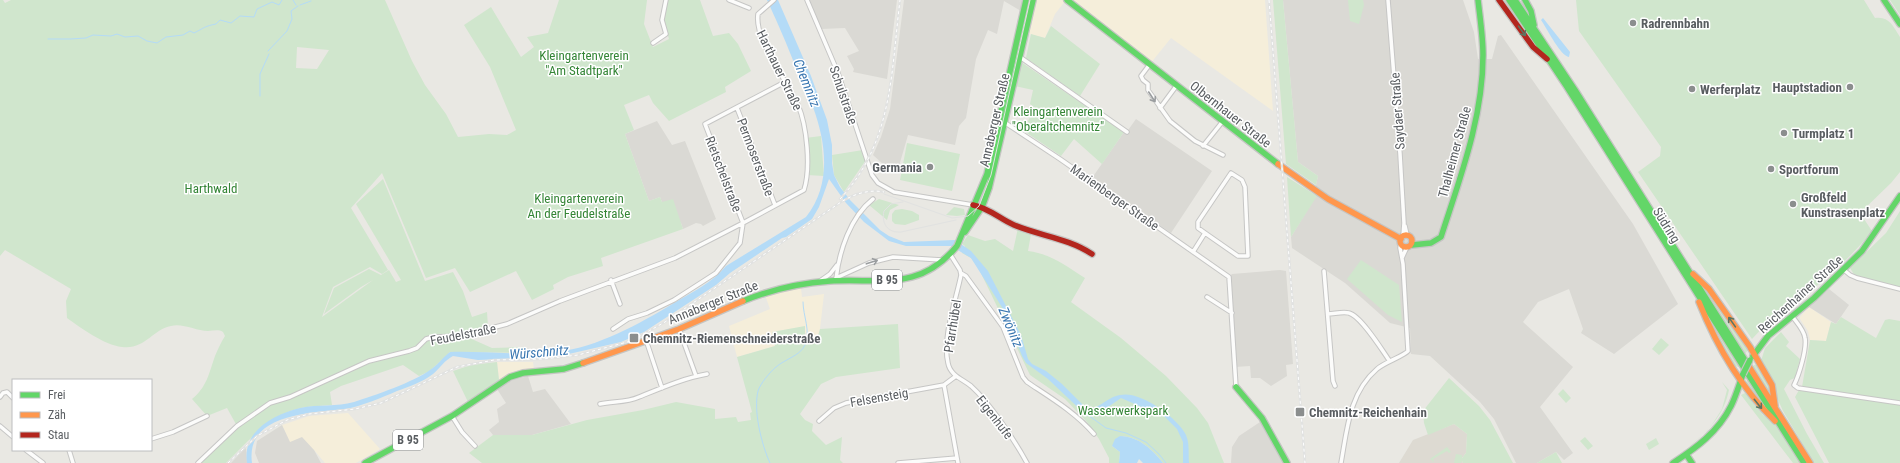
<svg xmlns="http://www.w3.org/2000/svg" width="1900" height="463" viewBox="0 0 1900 463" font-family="'Roboto Condensed',sans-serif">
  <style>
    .commercial { fill: #f5eeda }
    .industrial { fill: #dad9d4 }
    .education { fill: #dddad2 }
    .green { fill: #d0e6cd; fill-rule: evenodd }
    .water { fill: #b4dbf7 }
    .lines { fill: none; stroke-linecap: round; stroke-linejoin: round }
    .stream { stroke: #b4dbf7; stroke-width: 1 }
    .street-casing { stroke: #c6c6c5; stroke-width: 5.5 }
    .fast-casing { stroke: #c5c5c3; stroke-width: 8 }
    .slow-casing { stroke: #c5c5c3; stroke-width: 8 }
    .jam-casing { stroke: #c5c5c3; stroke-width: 8 }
    .street { stroke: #fcfcfb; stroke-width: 3.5 }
    .fast { stroke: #63d668; stroke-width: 5.5 }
    .slow { stroke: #ff974d; stroke-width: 5.5 }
    .jam { stroke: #b3261e; stroke-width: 5.5 }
    .tram { stroke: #e1e2e1; stroke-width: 1 }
    .rail-casing { stroke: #e1e2e1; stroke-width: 2.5 }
    .rail { stroke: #fff; stroke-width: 1; stroke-dasharray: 3; stroke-linecap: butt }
    .fast-bridge-casing { stroke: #c5c5c3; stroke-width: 8; stroke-linecap: butt }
    .fast-bridge { stroke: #63d668; stroke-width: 5.5 }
    .oneway { stroke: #5b7562 }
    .oneway2 { stroke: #9a9d9f }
    .poi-dot { fill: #8b8e8e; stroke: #fff; stroke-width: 1.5 }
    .labels { text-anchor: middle; stroke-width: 3; stroke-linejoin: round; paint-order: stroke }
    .shield { fill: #fff; stroke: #8b8e90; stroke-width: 1 }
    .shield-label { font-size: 12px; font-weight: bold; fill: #595d61 }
    .poi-label { font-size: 13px; font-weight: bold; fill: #595d61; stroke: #fff; text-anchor: start }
    .park-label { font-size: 13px; fill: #348536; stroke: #fff }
    .street-label { font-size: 13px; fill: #595d61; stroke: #fff }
    .water-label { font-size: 14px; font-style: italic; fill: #3a77b1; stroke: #fff }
  </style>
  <rect width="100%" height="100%" fill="#e9e8e3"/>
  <path class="commercial" d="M1034,0H1066L1055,14L1045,38L1029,34L1033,18Z
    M1067,0H1265L1273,111L1171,38L1150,64Z
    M801,288L802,297L824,294L820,329L817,342L805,339L806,333L773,332L775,346L737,357L729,326L770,309L765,295Z
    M1809,307L1831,322L1826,341L1810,340L1808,331L1800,319V317Z
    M497,362H533L534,370L512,374L499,380Z
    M348,413L380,449L356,463H325L314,450L290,443L282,425L309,416Z"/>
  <path class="industrial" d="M807,0H897L887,79L853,72L854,69L847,56L859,51L845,28L821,29Z
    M904,0H1024L1021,11L1004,1L997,34L988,30L976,59L966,118L959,126L955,145L908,135L899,166L883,164L873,155L881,137L890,109Z
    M1283,0H1463L1474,32L1478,59H1492L1498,36L1501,35L1633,224L1678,304L1614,354L1581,333L1583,329L1569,289L1538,302L1523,322L1573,367L1540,407L1573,453L1564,460L1556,452L1537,463H1516L1494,419L1480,402L1430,356L1411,354L1410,328L1390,323L1345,283L1292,248L1291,237L1316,196V185L1318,176L1298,162Z
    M1136,119L1212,171L1171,233L1092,178L1124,132L1126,133Z
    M657,121L672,145L685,141L716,219L703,226L701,224L696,223L683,229L681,223L662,202L660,197L649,201L625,134Z
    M1280,270L1286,271L1293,364L1286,365L1287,376L1271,386L1260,378H1251L1250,366L1235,367L1229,277L1232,274Z
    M1829,289L1849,305L1836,324L1809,307Z
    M528,376L533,392L545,389L571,424L532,435H493L489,430L499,422L497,409L506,403L497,389L513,380Z
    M1260,422L1283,463H1231L1232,447L1239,436Z
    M282,425L290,442L302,437L314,450L321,463H259L255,453L257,441Z
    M246,447L247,463H231Z"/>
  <path class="education" d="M1454,424L1467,434L1466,453L1461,459L1463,463H1399L1413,440Z"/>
  <path class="green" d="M0,0H3L5,3L11,0H385L412,61L425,85L446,114L458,137L489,134L507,135L516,130L490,67L464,25L491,7L521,57L534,47L527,37L548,33L559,0H647L644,24L653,47L669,39L663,20L667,0H700L713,36L729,33L738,44L751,71L725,87L726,92L669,121L653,103L649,95L624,105L634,130L625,134L649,201L660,197L662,202L673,199L683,229L601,258L603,266L568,277L553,285L554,289L532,300L516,271L470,292L455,268L426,278L382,173L351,208L388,270L382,274L370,267L333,287L322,317L373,280L361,287L324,314L334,288L369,269L381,275L389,270L396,282L401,280L356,204L383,179L425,281L453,272L463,291L472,317L487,312L488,327L465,336L492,348L524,347L525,353L450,352L430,371L419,376L403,365L341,386L330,392L332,405C322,406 311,406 301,408C270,414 248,442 226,463H198L237,426L227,408L207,416L192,399C207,387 209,373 215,356C218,349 221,342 225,336L223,332C218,329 213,331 208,331C196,331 183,323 171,326C153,329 145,350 122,347C104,345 81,328 67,318L66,301L71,289L5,250L0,256ZM297,47L329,50L317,69L296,68Z
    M1273,0H1283L1298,162L1318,176L1316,185L1286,164Z
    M1348,0H1363L1364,5L1359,24L1350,21Z
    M1502,0H1507L1541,53Z
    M1576,0H1864L1875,18C1889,16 1893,26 1900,37V172L1891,183L1860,213L1872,231C1847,263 1818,285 1786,310L1787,312L1770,325L1767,323L1752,339L1638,172L1660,156L1661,147L1579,31Z
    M1890,0H1900V15Z
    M1051,26L1100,64L1080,96L1026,58L1031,34L1045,38Z
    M1021,62L1124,132L1102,164L1074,139L1061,156L1024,131L1034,107L1030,104L1033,90L1015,86Z
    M821,136L824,176L807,175L805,138Z
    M907,143L960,154L952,191L900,180Z
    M863,150L866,160L844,192L834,175L832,155Z
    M1287,177L1317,196L1291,237Z
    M879,199L899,205L890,210L887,220L869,205Z
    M954,207L964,209L965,215L957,216L946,215Z
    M902,209L912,211L919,215V220L905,225L895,224L892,221V214L895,210Z
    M1900,211V288L1855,276L1850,268L1886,233Z
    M1018,228L1031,234L1028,251C1051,254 1066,266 1085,278L1071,302L1121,338L1166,376L1197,408L1208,423L1224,463H1163C1153,450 1138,436 1120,436L1112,446L1120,452L1119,463H1109V458L1099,439L1087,422L1065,399L1030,375L978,267L971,258L962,253L965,246L962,244L968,235L985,241L995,239L1013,251Z
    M1361,260L1399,285L1402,322L1388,315L1347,279Z
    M1698,280L1703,284L1747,346L1748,350L1744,355Z
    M1704,308L1740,365L1739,367L1734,366L1724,351Z
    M1841,317L1876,338L1885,320L1889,319L1900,321V401L1802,387L1810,340L1826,341L1831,322L1836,324Z
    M898,324L900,368L836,377L821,384L800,414L805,420L813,424L812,431L826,445L842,437L840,460L843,463H482L469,453L493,435H532L587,420L643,410L676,402L715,409V419L736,417L738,422L751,420L750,413L752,412L737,357L775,346L772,332L805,326V339L816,342L820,329Z
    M1781,332L1789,342L1786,346L1800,359L1795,378L1790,380L1784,389L1807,434L1824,463H1814L1783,411L1761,361L1765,348Z
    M1661,338L1669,345L1659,355L1652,349Z
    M497,362L499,380L468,402L453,371L471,365Z
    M1754,365H1757L1770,384L1773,398L1752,368Z
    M1449,378L1479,406L1490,420L1513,463H1463L1462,461L1461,463H1454L1456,454L1462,455V458L1466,453L1467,434L1454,424L1428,435L1424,423L1423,411Z
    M1747,378L1771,414L1765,411L1746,386Z
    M1722,382L1729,390C1724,415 1708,432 1688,447L1707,431L1713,423L1722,409L1727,390Z
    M1563,389L1571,398L1566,403L1558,394Z
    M1799,390L1900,404V463H1829L1795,397Z
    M1745,393L1763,415L1773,422L1802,463H1793L1741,395Z
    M1585,437L1593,446L1588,450L1580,441Z
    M1656,438L1659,444L1649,450L1646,444Z
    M1447,447L1451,452L1449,453L1447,451L1433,459L1434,462L1430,459Z
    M1556,452L1562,463H1537Z"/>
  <path class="water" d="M767,0H778L811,76L827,120L832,145V163L834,175L840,187L850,200L880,230L889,236L904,242L955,240L971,251L988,271L1021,335L1028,359L1032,364L1046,371L1062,384L1087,409C1100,409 1107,397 1120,395C1140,390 1178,418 1186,435C1190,444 1188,454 1189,463H1183V442L1177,429L1165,417L1121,398L1098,414L1087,416L1048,379L1026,363L1022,356L1005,312L971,258L951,246H906L889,241L864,222L846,203L829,179L819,207L812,219L786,237L782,238L730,273L716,285L644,332L621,342L560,356L478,360L453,356C445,360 440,368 433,374C423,382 408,387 397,391C381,398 362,406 345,409C312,413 245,413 252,463H247C242,431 273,415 300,408C318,404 337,407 354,402C373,396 416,381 430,370C438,365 443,357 450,352C486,351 521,356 557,352C598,347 639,324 674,303C692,292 712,283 726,266L806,217C832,184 826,143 813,107C810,99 805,92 802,84C792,56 780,28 767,0Z
    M1543,18L1570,52L1569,57C1561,56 1548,31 1543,23L1541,20Z
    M1120,436C1138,436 1153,450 1163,463H1143L1139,459L1137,463H1119L1120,452L1112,446L1115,439Z"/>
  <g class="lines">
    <path class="stream" d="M293,0L296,5
      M300,5L311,1
      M48,39H70L86,38L93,35L111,36L117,34L125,37L138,36L147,41L157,43L166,37L183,35L190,31L194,33C204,28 205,26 216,24L220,20L231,23L240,16L254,17L257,9L272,2L279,5L282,0
      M268,51L287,31L292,19L291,11L298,6
      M260,96V74L269,54
      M1088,415L1106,428L1126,433L1146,442L1159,454L1166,463
      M770,463C762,446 753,411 758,391C760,384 770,372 776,367C785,359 800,356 805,345C811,331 803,316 803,302"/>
    <g class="street-casing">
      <path id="street" d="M729,0L749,8
        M807,0L838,73L872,175L878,183L894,192L973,205
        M1388,0L1400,154L1404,223L1403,236
        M653,43L666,34L662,20L666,0
        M1020,57L1127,132
        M1150,64L1141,76L1143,80L1148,84V90L1170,121L1195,141L1223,155
        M737,108L775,205
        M1160,108L1177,85
        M1004,122L1060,159L1229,277L1236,387
        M1203,146L1223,121
        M1405,226L1407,235
        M1193,252L1205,233L1238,256H1248L1245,187L1242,180L1231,173L1198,222V228L1205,233
        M950,254L960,270L961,275C956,300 942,338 948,363C950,375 962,379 971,386C990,403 1015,441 1027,463
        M1402,258L1407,247
        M1844,270L1850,275L1857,278L1900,289
        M1324,271L1333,381L1335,386
        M961,273L966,276L1003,327L1023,377L1027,382C1051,398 1075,412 1094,434
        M836,278L869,263L893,257L942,260
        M836,279C839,252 850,217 873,199
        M611,280L620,304
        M820,281L830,274L837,265
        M1207,297L1232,313
        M1328,314C1334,314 1343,311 1349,313C1361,316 1382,350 1389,360
        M1792,316C1797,323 1804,330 1805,338C1807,349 1799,375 1794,385L1798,388L1900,403
        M613,329L628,319L647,313L674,300L716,273L740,243L743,223L804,190C811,168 807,126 798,105C787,80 754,40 758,14L774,0
        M679,329L696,376
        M646,340L662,388
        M956,376L944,385L958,463
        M0,397L3,393L7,392L13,398
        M600,404C613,401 626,403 639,397C661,388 684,378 707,374
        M452,416L462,432L475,446
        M819,421L834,408L846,403L944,385
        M0,426L13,437
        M151,439L173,432L207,416
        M26,450L43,463
        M69,450L73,463
        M198,463L237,426L270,403L290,397L369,361L409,351L417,348L426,339L433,337L461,336L507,324L560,301L675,258L743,223L705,124L785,82
        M898,463L957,458
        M1341,463C1347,430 1349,393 1377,369C1385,362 1404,356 1408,351L1403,264L1400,248L1401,244"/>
    </g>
    <g class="fast-casing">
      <path id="fast" d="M1067,0L1278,164
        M1509,0L1567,87L1804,463
        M1515,0L1575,90L1748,365
        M1525,0L1531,11L1534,25
        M1884,0L1900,24
        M965,232L982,207L989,188L1033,0
        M1412,245L1431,243L1441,237C1460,178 1483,118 1483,55C1483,37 1480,18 1478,0
        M743,301C770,290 800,283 830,281C881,278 919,292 957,246L987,174L1026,0
        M1753,356L1768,336L1814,298L1862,251L1900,196
        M1236,387L1262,418L1287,463
        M1686,454L1692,463
        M365,463L452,416L510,377L523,373L564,369L583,363
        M1673,463C1696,448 1718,432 1731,406C1736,396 1739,385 1743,374"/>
    </g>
    <g class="slow-casing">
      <path id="slow" d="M1278,164L1328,199L1401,239
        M1400 241a6 6 0 1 1 12 0a6 6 0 1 1-12 0Z
        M1693,274L1709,289L1750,347L1772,385L1775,406
        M1699,302C1717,347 1740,387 1775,421
        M583,363L679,329L743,301
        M1748,365L1810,463"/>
    </g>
    <g class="jam-casing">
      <path id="jam" d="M1499,0L1533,47L1547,59
        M973,205C989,208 1000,219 1014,225C1040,236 1068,238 1092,254"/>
    </g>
    <use href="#street" class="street"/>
    <use href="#fast" class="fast"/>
    <use href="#slow" class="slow"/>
    <use href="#jam" class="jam"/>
    <path class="tram" d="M884,194L952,218L968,216L979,206L991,175L1030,0
      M903,202L891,204L884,211C881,224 888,233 901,232L956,220"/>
    <g class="rail-casing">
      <path id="rail" d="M1269,0L1305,463
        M840,199C893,142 891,73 900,0
        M228,463L257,436L287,420L309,414L355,409L381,403L457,367L494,360L543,359L578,355L631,341L665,322L841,202C854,194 869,189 884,192"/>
    </g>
    <use href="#rail" class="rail"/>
    <g class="fast-bridge-casing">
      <path id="fast-bridge" d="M1743,374L1750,360"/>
    </g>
    <use href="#fast-bridge" class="fast-bridge"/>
  </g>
  <defs><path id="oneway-shaft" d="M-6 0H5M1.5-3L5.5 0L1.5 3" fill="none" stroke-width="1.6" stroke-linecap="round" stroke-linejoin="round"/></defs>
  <g class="oneway">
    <use href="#oneway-shaft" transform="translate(1522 31) rotate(54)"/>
    <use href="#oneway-shaft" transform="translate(1732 322) rotate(-125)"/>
    <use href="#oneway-shaft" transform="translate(1758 404) rotate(51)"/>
  </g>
  <g class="oneway2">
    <use href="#oneway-shaft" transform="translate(1152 97) rotate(57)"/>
    <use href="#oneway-shaft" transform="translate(872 262) rotate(-18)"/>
  </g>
  <g class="poi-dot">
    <circle cx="1633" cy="23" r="4"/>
    <circle cx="1850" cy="87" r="4"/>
    <circle cx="1692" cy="89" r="4"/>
    <circle cx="1784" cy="133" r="4"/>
    <circle cx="930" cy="167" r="4"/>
    <circle cx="1771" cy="169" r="4"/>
    <circle cx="1793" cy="204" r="4"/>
    <rect x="629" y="333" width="10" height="10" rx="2"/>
    <rect x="1295" y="407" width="10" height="10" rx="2"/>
  </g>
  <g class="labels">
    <g class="shield">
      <rect x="872" y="270" width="30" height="20" rx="3"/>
      <rect x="393" y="430" width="30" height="20" rx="3"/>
    </g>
    <g class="shield-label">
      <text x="887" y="284">B 95</text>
      <text x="408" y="444">B 95</text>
    </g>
    <g class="poi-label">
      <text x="1641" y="28">Radrennbahn</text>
      <text x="1842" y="92" text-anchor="end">Hauptstadion</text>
      <text x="1700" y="94">Werferplatz</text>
      <text x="1792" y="138">Turmplatz 1</text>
      <text x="922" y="172" text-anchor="end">Germania</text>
      <text x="1779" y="174">Sportforum</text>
      <text x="1801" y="202">Großfeld<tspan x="1801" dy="15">Kunstrasenplatz</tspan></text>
      <text x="643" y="343">Chemnitz-Riemenschneiderstraße</text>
      <text x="1309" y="417">Chemnitz-Reichenhain</text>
    </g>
    <g class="park-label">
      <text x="584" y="60">Kleingartenverein<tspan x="584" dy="15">"Am Stadtpark"</tspan></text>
      <text x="1058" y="116">Kleingartenverein<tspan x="1058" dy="15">"Oberaltchemnitz"</tspan></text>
      <text x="211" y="193">Harthwald</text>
      <text x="579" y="203">Kleingartenverein<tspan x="579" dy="15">An der Feudelstraße</tspan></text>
      <text x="1123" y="415">Wasserwerkspark</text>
    </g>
    <g class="street-label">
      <text transform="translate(780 70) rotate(64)" y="5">Harthauer Straße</text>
      <text transform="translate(844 95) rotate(71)" y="5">Schulstraße</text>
      <text transform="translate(1397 111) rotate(-94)" y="5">Saydaer Straße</text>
      <text transform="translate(1231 114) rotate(38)" y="5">Olbernhauer Straße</text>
      <text transform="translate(994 120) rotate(-77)" y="5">Annaberger Straße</text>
      <text transform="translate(1454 152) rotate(-75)" y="5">Thalheimer Straße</text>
      <text transform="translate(756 157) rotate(69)" y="5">Permoserstraße</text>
      <text transform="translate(724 174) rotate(69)" y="5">Rietschelstraße</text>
      <text transform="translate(1115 197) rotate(35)" y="5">Marienberger Straße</text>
      <text transform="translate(1667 225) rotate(58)" y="5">Südring</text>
      <text transform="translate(1800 294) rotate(-42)" y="5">Reichenhainer Straße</text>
      <text transform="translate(713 302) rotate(-22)" y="5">Annaberger Straße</text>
      <text transform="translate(952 326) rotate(-81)" y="5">Pfarrhübel</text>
      <text transform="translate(463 334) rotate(-11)" y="5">Feudelstraße</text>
      <text transform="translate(879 397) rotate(-10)" y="5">Felsensteig</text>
      <text transform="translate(995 417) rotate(52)" y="5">Eigenhufe</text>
    </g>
    <g class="water-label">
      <text transform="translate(807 83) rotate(68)" y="5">Chemnitz</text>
      <text transform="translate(1011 327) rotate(67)" y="5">Zwönitz</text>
      <text transform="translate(539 352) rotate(-5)" y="5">Würschnitz</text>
    </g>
  </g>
  <rect x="12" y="379" width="140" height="72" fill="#ffffff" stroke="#bdbec0"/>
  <rect x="20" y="392" width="20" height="6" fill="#63d668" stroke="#bdbec0"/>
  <text x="48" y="399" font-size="12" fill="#595d61">Frei</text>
  <rect x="20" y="412" width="20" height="6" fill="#ff974d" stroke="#bdbec0"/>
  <text x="48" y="419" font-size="12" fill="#595d61">Zäh</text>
  <rect x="20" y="432" width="20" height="6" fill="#b3261e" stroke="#bdbec0"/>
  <text x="48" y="439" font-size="12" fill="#595d61">Stau</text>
</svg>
